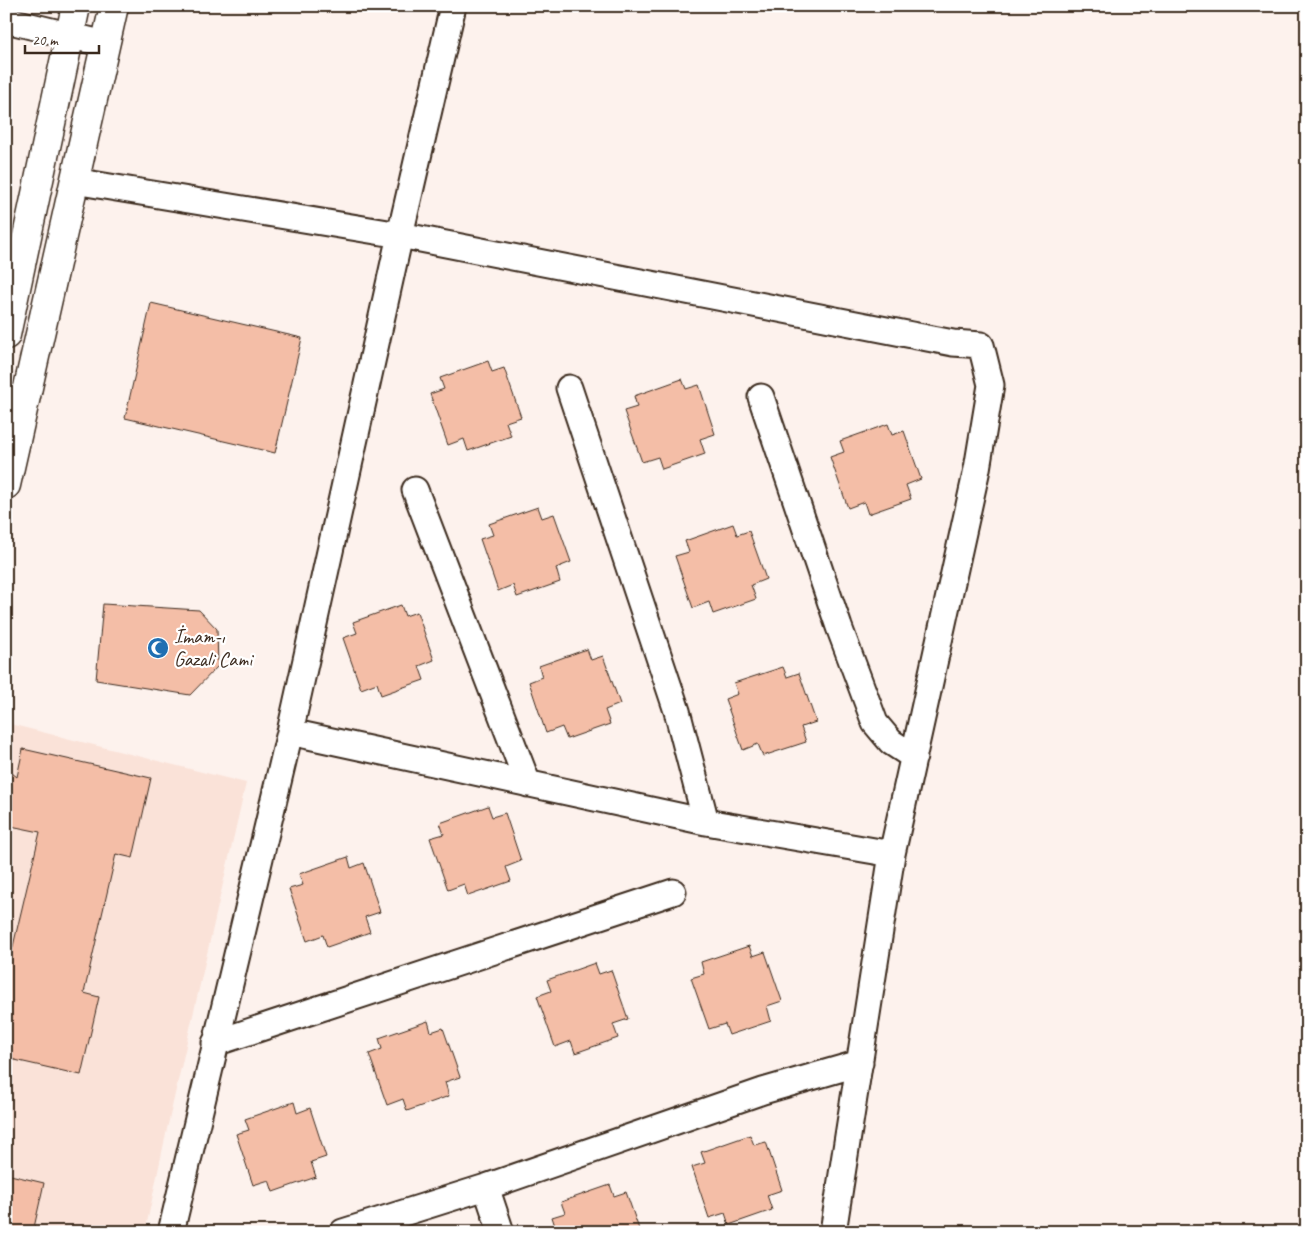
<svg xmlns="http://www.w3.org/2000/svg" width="1313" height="1238" viewBox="0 0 1313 1238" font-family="Caveat,sans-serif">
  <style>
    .built { fill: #fae2d8 }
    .building { fill: #f4bea7; stroke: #3b2a1e }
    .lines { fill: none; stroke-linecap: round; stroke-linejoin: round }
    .minor-casing { stroke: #3b2a1e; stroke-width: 29 }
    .tertiary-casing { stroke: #3b2a1e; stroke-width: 31 }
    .minor { stroke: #fff; stroke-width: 25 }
    .tertiary { stroke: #fff; stroke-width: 28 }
    .labels { text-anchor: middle; stroke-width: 4.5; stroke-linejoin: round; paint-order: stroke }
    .poi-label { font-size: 20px; fill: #3b2a1e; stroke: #fff; text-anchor: start }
  </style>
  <rect width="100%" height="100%" fill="#fdf2ed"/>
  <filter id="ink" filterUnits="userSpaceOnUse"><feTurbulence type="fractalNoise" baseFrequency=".02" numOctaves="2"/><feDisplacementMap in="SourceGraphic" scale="10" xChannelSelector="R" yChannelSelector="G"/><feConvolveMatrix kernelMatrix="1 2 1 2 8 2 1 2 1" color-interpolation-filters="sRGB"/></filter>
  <g filter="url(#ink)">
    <path class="built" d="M6,723L246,783L167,1129L145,1232H6Z"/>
    <path class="building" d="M151,303L302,338L275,453L125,418Z
      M488,361L492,372L504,368L521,417L506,422L511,436L468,451L464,439L448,445L430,394L444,389L440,378Z
      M682,379L686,389L699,385L715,434L700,439L705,454L662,469L658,457L642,462L624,411L637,407L634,396Z
      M888,424L892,435L904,431L921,479L906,485L911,499L868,514L864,502L848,508L830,457L844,452L840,441Z
      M538,507L542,518L554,514L571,562L556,568L560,582L517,597L513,585L498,591L480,539L493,535L489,524Z
      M733,524L737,535L749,531L766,579L751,585L756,599L713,614L709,602L693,608L675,556L689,552L685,541Z
      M103,604L199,610L217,629L218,666L190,695L96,680Z
      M401,605L405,616L417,612L434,660L419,666L424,680L381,695L377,683L361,689L343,638L357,633L353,622Z
      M587,649L591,660L603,656L620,704L605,710L610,724L567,739L562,727L546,733L529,682L542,677L539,666Z
      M783,667L787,677L799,673L816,722L801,727L806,742L763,756L758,744L743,750L725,699L738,694L734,683Z
      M23,749L151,778L133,858L116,854L84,993L99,997L81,1075L6,1058V976L40,832L6,825V797L12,773L17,777Z
      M488,806L492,817L505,813L521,861L506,867L511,881L468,896L464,884L448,890L430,838L444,834L440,823Z
      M348,857L351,868L364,863L380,912L365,917L370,932L327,947L323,935L307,941L289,889L303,885L299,874Z
      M749,946L753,956L765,952L782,1001L767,1006L771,1021L729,1035L725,1024L709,1029L691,978L704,974L701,962Z
      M595,963L599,974L611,970L628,1019L613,1024L618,1038L575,1053L571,1041L555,1047L537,996L551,991L547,980Z
      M428,1021L431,1032L443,1028L460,1077L445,1082L449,1096L407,1111L403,1099L387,1105L369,1054L382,1049L379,1038Z
      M294,1102L297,1113L310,1108L326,1157L311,1162L316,1177L273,1192L269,1180L253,1185L236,1134L249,1130L245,1119Z
      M750,1135L754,1145L766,1142L782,1190L767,1195L772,1210L729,1225L725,1213L709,1218L692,1167L705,1163L701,1152Z
      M6,1174L44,1183L33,1232H6Z
      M610,1185L614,1196L626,1192L640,1232H557L552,1217L565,1213L561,1202Z"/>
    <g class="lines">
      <g class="minor-casing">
        <path id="minor" d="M6,20L105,44
          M74,181L400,235L953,343L981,345L991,385L977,469L892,854L833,1232
          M569,388L677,711L706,822
          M6,396L25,401
          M761,397L839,627L875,723L891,742L914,757
          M415,490L528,784
          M290,732L706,822L892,854
          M215,1043L673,892
          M486,1187L501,1232
          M171,1232L290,732L400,235L453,6
          M343,1232L486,1187L763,1091L860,1063"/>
      </g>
      <g class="tertiary-casing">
        <path id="tertiary" d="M6,335L76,6
          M6,485L114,6"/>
      </g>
      <use href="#minor" class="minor"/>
      <use href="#tertiary" class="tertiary"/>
    </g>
  </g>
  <defs>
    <g id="mosque-disc" transform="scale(1.125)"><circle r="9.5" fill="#1f6fb2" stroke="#fff"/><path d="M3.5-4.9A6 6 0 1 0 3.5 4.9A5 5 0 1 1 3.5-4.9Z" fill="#fff"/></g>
  </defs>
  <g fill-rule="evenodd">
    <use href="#mosque-disc" x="158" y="648"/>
  </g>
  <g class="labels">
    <g class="poi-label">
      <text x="174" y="643">İmam-ı<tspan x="174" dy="23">Gazali Cami</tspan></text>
    </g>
  </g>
  <rect width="1313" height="1238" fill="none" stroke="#fff" stroke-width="25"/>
  <rect x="12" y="12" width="1288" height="1213" fill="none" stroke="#3b2a1e" stroke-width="2" filter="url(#ink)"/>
  <path d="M25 45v8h74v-8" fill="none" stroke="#3b2a1e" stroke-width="2.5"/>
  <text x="32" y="45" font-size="15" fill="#3b2a1e" stroke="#ffffff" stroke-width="4" paint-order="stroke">20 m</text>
</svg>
